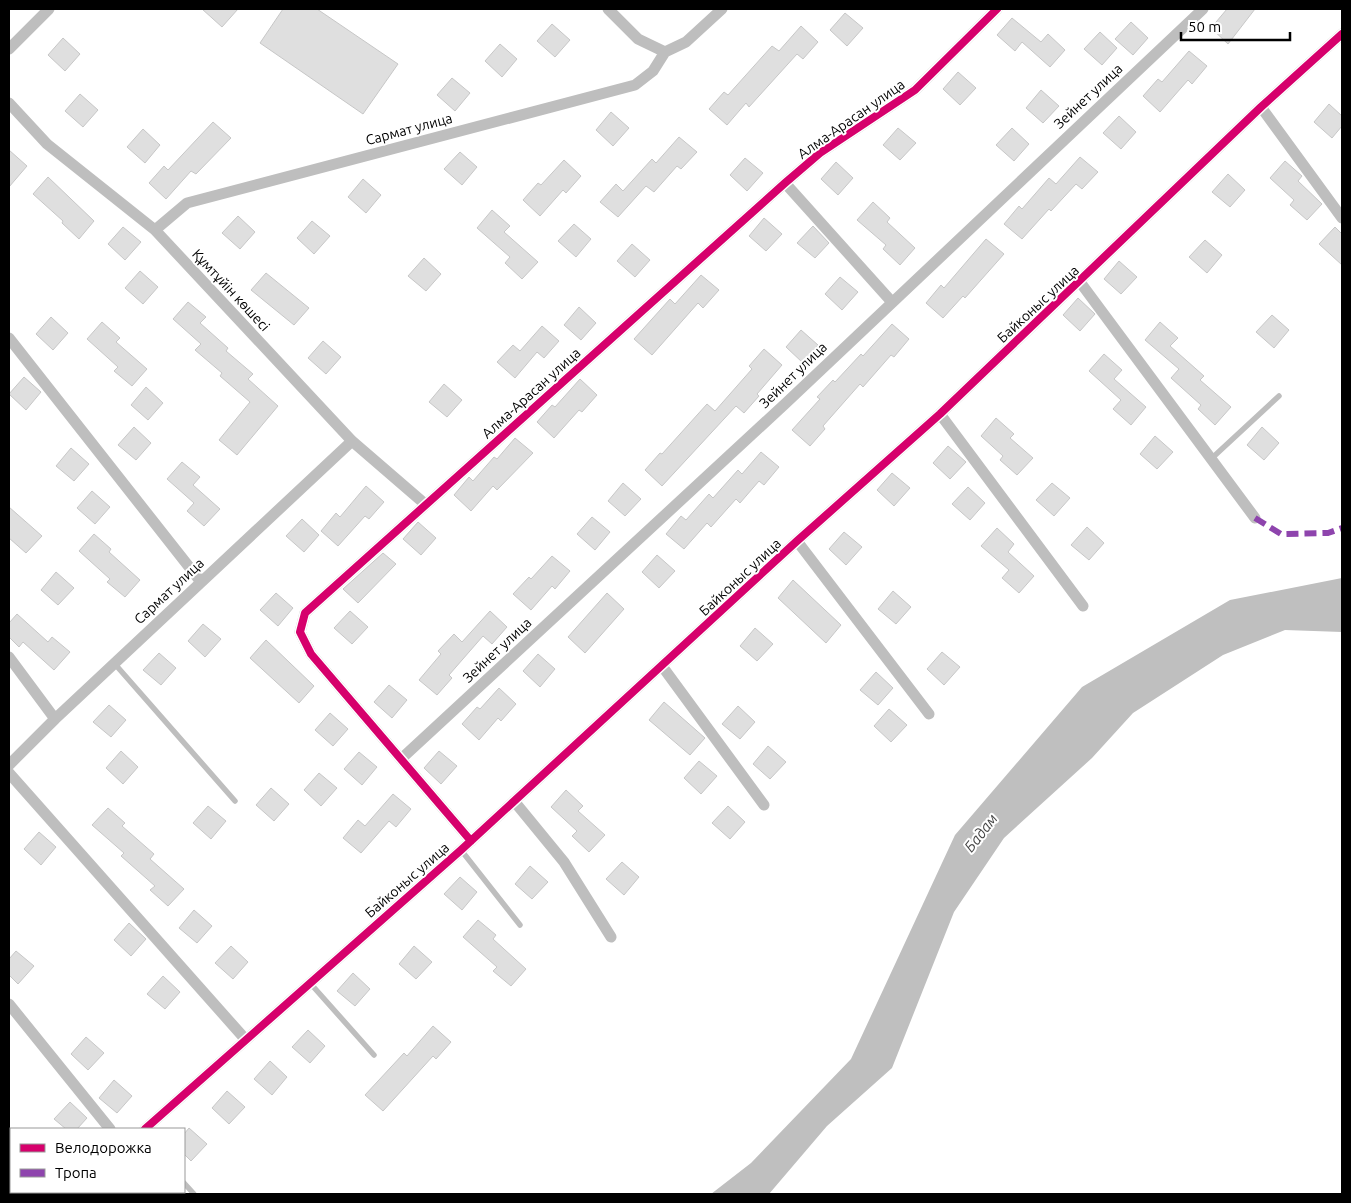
<svg xmlns="http://www.w3.org/2000/svg" width="1351" height="1203" viewBox="0 0 1351 1203" font-family="Ubuntu,sans-serif">
  <style>
    .water { fill: #bfbfbf }
    .building { fill: #dfdfdf; stroke: #c7c7c7 }
    .lines { fill: none; stroke-linecap: round; stroke-linejoin: round }
    .service { stroke: #bebebe; stroke-width: 5.5 }
    .minor { stroke: #bebebe; stroke-width: 11 }
    .quiet { stroke: #8e44ad; stroke-width: 6; stroke-dasharray: 12 6; stroke-linecap: butt }
    .cycleway-casing { stroke: #fff; stroke-width: 11 }
    .cycleway { stroke: #d6006c; stroke-width: 8 }
    .labels { text-anchor: middle; stroke-width: 4; stroke-linejoin: round; paint-order: stroke }
    .street-label { font-size: 14px; fill: #000; stroke: #fff }
    .water-label { font-size: 15px; font-style: italic; fill: #444; stroke: #fff }
  </style>
  <rect width="100%" height="100%" fill="#fff"/>
  <path class="water" d="M1342,578V632L1285,630L1223,655L1133,713L1092,758L1004,838L954,912L892,1068L827,1126L769,1194H711L751,1163L851,1059L955,835L1082,687L1230,600Z"/>
  <path class="building" d="M202,9H238L222,27Z
    M283,9H317L398,64L363,114L260,43Z
    M1227,9H1255L1228,44L1211,28Z
    M845,13L863,28L847,46L830,30Z
    M1012,18L1041,42L1048,34L1065,50L1050,67L1022,42L1015,51L997,35Z
    M1131,22L1148,38L1133,55L1115,39Z
    M552,24L570,40L555,57L537,41Z
    M801,26L818,42L803,59L797,54L749,107L746,103L727,125L709,109L724,92L728,95L772,46L779,51Z
    M1100,32L1117,48L1102,65L1084,49Z
    M63,38L80,54L65,71L48,55Z
    M500,44L517,59L502,77L485,61Z
    M1189,51L1207,66L1192,84L1188,80L1160,112L1143,96L1158,79L1162,82Z
    M958,72L976,88L960,105L943,89Z
    M452,78L470,93L455,111L437,95Z
    M1041,90L1059,106L1043,123L1026,108Z
    M80,94L98,110L83,127L65,111Z
    M1329,104L1342,116V126L1332,138L1314,122Z
    M611,112L629,128L613,146L596,130Z
    M1119,116L1136,132L1121,149L1103,133Z
    M213,122L231,138L196,174L191,171L166,199L149,183L164,166L168,170Z
    M898,128L916,143L900,160L883,145Z
    M1012,128L1029,144L1014,161L996,145Z
    M143,129L160,145L145,163L127,147Z
    M679,137L697,152L681,169L677,166L654,192L646,186L618,217L600,202L616,184L623,191L652,159L656,163Z
    M9,150L27,166L9,187Z
    M460,152L477,167L462,185L444,169Z
    M1080,157L1098,172L1082,189L1076,184L1051,211L1049,209L1022,239L1004,224L1019,206L1022,209L1049,178L1056,184Z
    M745,158L763,173L747,191L730,175Z
    M564,160L581,176L566,193L563,190L540,216L523,200L538,183L541,185Z
    M1285,161L1302,176L1298,181L1322,204L1307,220L1290,205L1294,200L1270,178Z
    M836,162L853,178L838,195L821,179Z
    M1228,174L1245,190L1230,207L1212,192Z
    M48,177L94,221L79,239L62,223L63,221L33,194Z
    M363,179L381,195L366,213L348,197Z
    M873,202L890,218L887,222L915,248L900,265L883,249L886,245L857,220Z
    M492,210L510,226L504,232L538,262L522,279L505,263L510,257L477,228Z
    M238,216L255,232L240,249L222,233Z
    M764,218L782,234L766,251L749,236Z
    M312,221L330,236L314,254L297,238Z
    M574,224L591,239L576,257L558,241Z
    M813,226L829,243L815,258L797,243Z
    M123,227L141,242L125,260L108,244Z
    M1335,227L1342,234V265L1319,244Z
    M986,239L1004,254L965,298L963,296L943,318L926,303L941,285L944,288Z
    M1205,240L1222,255L1207,273L1189,257Z
    M632,244L650,260L635,277L617,261Z
    M424,258L441,274L426,291L408,276Z
    M1119,261L1137,277L1121,294L1104,279Z
    M140,271L158,287L143,304L125,288Z
    M266,273L309,308L294,325L251,290Z
    M701,275L719,290L703,308L698,303L652,355L634,339L670,299L675,304Z
    M840,277L858,292L842,310L825,294Z
    M1078,298L1095,314L1080,331L1063,315Z
    M188,302L206,317L200,323L228,348L226,351L253,374L248,379L278,406L237,455L219,440L250,402L220,376L222,373L195,350L201,344L173,319Z
    M579,307L596,323L581,340L564,325Z
    M1272,315L1289,330L1274,348L1256,332Z
    M51,317L68,333L53,350L36,334Z
    M102,322L120,338L116,342L147,369L132,386L114,371L118,367L87,339Z
    M1160,322L1178,338L1170,346L1204,376L1200,380L1231,407L1215,425L1198,409L1201,405L1171,378L1179,369L1145,340Z
    M892,324L909,339L894,357L891,355L863,387L860,384L823,426L825,429L810,446L792,430L820,399L817,397L833,380L835,382L861,354L863,356Z
    M542,326L559,341L544,358L537,352L515,378L497,362L513,345L520,351Z
    M801,330L818,345L803,363L786,347Z
    M323,341L341,357L326,374L308,358Z
    M764,349L782,365L757,394L759,396L744,413L736,406L662,486L645,470L660,453L662,454L707,404L715,411L752,369L749,366Z
    M1104,354L1122,370L1114,379L1146,407L1131,425L1113,409L1121,400L1089,371Z
    M24,377L41,392L26,410L9,394Z
    M580,379L597,395L582,412L579,410L554,438L537,422L552,405L555,407Z
    M444,384L462,400L447,417L429,402Z
    M146,387L163,403L148,420L131,405Z
    M996,418L1014,434L1010,438L1033,458L1017,475L1000,460L1003,456L981,436Z
    M134,427L151,443L136,460L118,445Z
    M1262,427L1279,443L1264,460L1247,445Z
    M1155,436L1173,452L1157,469L1140,454Z
    M515,438L533,453L497,490L493,486L471,511L454,495L469,477L473,481L494,457L497,459Z
    M948,446L966,462L950,479L933,463Z
    M71,448L89,464L74,481L56,466Z
    M761,452L779,467L764,485L759,481L740,503L736,499L711,527L707,523L684,549L666,534L681,516L686,520L709,494L713,498L738,470L742,474Z
    M182,462L200,477L193,485L220,509L204,526L187,511L194,503L167,479Z
    M892,473L910,488L894,506L877,490Z
    M623,483L641,499L625,516L608,501Z
    M1052,483L1070,498L1054,516L1036,500Z
    M366,486L384,502L369,519L365,516L338,546L321,531L336,513L340,517Z
    M968,487L985,503L970,520L952,504Z
    M92,491L110,507L95,524L77,508Z
    M9,507L42,536L26,553L9,538Z
    M592,517L610,532L595,550L577,534Z
    M302,519L319,535L304,552L286,536Z
    M418,522L436,538L421,555L403,539Z
    M1087,527L1104,543L1089,560L1071,545Z
    M997,528L1014,544L1008,552L1034,576L1019,593L1002,578L1009,570L981,546Z
    M844,532L862,547L846,565L829,549Z
    M94,534L111,549L109,552L140,580L125,597L107,582L110,579L79,551Z
    M383,553L396,564L358,603L343,589Z
    M657,555L675,571L659,588L642,572Z
    M552,556L570,571L555,589L552,586L531,610L513,594L529,577L531,579Z
    M56,572L74,588L58,605L41,590Z
    M793,580L841,625L826,643L778,598Z
    M893,591L911,607L896,624L878,609Z
    M276,593L293,608L278,626L260,610Z
    M607,593L624,609L585,653L568,637Z
    M350,611L368,627L352,644L334,628Z
    M490,611L507,627L492,644L483,636L449,675L452,678L437,695L419,680L441,654L438,651L454,634L462,642Z
    M17,614L48,642L52,637L70,652L54,670L23,642L19,647L9,637V623Z
    M203,624L221,639L205,657L188,641Z
    M755,628L773,644L757,661L740,646Z
    M266,640L314,686L299,703L250,658Z
    M942,652L960,667L944,685L927,669Z
    M159,653L176,668L161,685L143,670Z
    M538,654L555,669L540,687L523,671Z
    M876,672L893,688L878,705L860,690Z
    M389,685L407,700L392,718L374,702Z
    M499,688L516,704L501,721L498,718L479,740L462,724L477,707L480,709Z
    M664,702L705,738L690,755L649,720Z
    M109,705L126,720L111,737L93,722Z
    M738,706L755,722L740,739L722,724Z
    M889,709L907,725L891,742L874,726Z
    M330,713L348,729L333,746L315,730Z
    M768,746L786,762L770,779L753,764Z
    M121,751L138,767L123,784L106,768Z
    M439,751L457,766L441,784L424,768Z
    M359,752L377,767L362,785L344,769Z
    M699,761L717,776L701,794L684,778Z
    M319,773L337,788L321,806L304,790Z
    M271,788L289,804L274,821L256,805Z
    M566,790L583,806L578,811L605,835L589,852L572,836L577,831L551,807Z
    M393,794L411,809L396,827L389,821L361,853L343,838L358,820L365,826Z
    M208,806L226,821L211,839L193,823Z
    M728,806L745,822L730,839L712,823Z
    M108,808L125,823L122,826L154,854L150,859L184,889L168,906L150,890L155,886L121,856L124,853L92,825Z
    M39,832L56,847L41,865L24,849Z
    M622,862L639,877L624,895L606,879Z
    M530,866L548,882L532,899L515,884Z
    M460,877L477,892L462,910L444,894Z
    M194,910L212,926L197,943L179,928Z
    M478,920L496,935L493,939L526,969L511,986L493,971L497,967L463,937Z
    M129,923L146,939L131,956L114,940Z
    M231,946L248,962L233,979L215,963Z
    M414,946L432,962L416,979L399,964Z
    M16,951L34,966L18,984L9,975V959Z
    M353,973L370,989L355,1006L337,991Z
    M163,976L180,992L165,1009L147,994Z
    M433,1026L451,1042L436,1059L433,1056L383,1111L365,1095L404,1053L407,1056Z
    M308,1030L325,1046L310,1063L292,1047Z
    M86,1037L104,1053L88,1070L71,1054Z
    M270,1061L287,1077L272,1095L254,1079Z
    M114,1080L132,1096L117,1113L99,1098Z
    M227,1091L245,1107L229,1124L212,1108Z
    M70,1102L87,1118L77,1129H66L54,1119Z
    M189,1128L207,1144L191,1161L184,1154V1134Z"/>
  <g class="lines">
    <path class="service" d="M1211,459L1279,396
      M114,663L235,801
      M461,850L520,925
      M310,983L374,1055
      M184,1183L194,1194"/>
    <path class="minor" d="M608,9L638,39L665,52
      M9,49L49,9
      M665,52L686,42L722,9
      M9,103L47,144L155,230L352,441L425,504
      M1261,107L1342,218
      M785,183L891,301
      M155,230L187,203L635,85L653,71L665,52
      M1080,282L1255,518
      M9,338L201,582
      M940,414L1083,606
      M797,541L929,714
      M9,657L55,719
      M662,666L764,805
      M401,759L786,403L1203,9
      M9,765L55,719L352,441
      M9,773L246,1040
      M514,801L564,862L611,937
      M471,841L311,654L300,632L305,613L785,183L820,153L915,90L997,9
      M9,1004L110,1129
      M145,1129L461,850L797,541L940,414L1261,107L1342,34
      M72,1194L75,1192"/>
    <path class="quiet" d="M1255,518L1281,534L1328,533L1342,528"/>
    <g class="cycleway-casing">
      <path id="cycleway" d="M471,841L311,654L300,632L305,613L785,183L820,153L915,90L997,9
        M145,1129L461,850L797,541L940,414L1261,107L1342,34"/>
    </g>
    <use href="#cycleway" class="cycleway"/>
  </g>
  <g class="labels">
    <g class="street-label">
      <text transform="translate(1088 96) rotate(-43)" y="5">Зейнет улица</text>
      <text transform="translate(851 119) rotate(-35)" y="5">Алма-Арасан улица</text>
      <text transform="translate(409 129) rotate(-15)" y="5">Сармат улица</text>
      <text transform="translate(231 290) rotate(47)" y="5">Құмтұйiн көшесі</text>
      <text transform="translate(1038 304) rotate(-43)" y="5">Байконыс улица</text>
      <text transform="translate(793 375) rotate(-44)" y="5">Зейнет улица</text>
      <text transform="translate(531 393) rotate(-42)" y="5">Алма-Арасан улица</text>
      <text transform="translate(740 577) rotate(-43)" y="5">Байконыс улица</text>
      <text transform="translate(169 591) rotate(-43)" y="5">Сармат улица</text>
      <text transform="translate(497 650) rotate(-43)" y="5">Зейнет улица</text>
      <text transform="translate(407 880) rotate(-41)" y="5">Байконыс улица</text>
    </g>
    <g class="water-label">
      <text transform="translate(981 833) rotate(-52)" y="5">Бадам</text>
    </g>
  </g>
  <rect width="1351" height="1203" fill="none" stroke="#000000" stroke-width="20"/>
  <rect x="10" y="1128" width="175" height="65" fill="#ffffff" stroke="#999999"/>
  <rect x="20" y="1144" width="25" height="8" fill="#d6006c" stroke="#999999"/>
  <text x="55" y="1153" font-size="15" fill="#000000">Велодорожка</text>
  <rect x="20" y="1169" width="25" height="8" fill="#8e44ad" stroke="#999999"/>
  <text x="55" y="1178" font-size="15" fill="#000000">Тропа</text>
  <path d="M1181 32v8h109v-8" fill="none" stroke="#000000" stroke-width="2.5"/>
  <text x="1188" y="32" font-size="15" fill="#000000" stroke="#ffffff" stroke-width="4" paint-order="stroke">50 m</text>
</svg>
